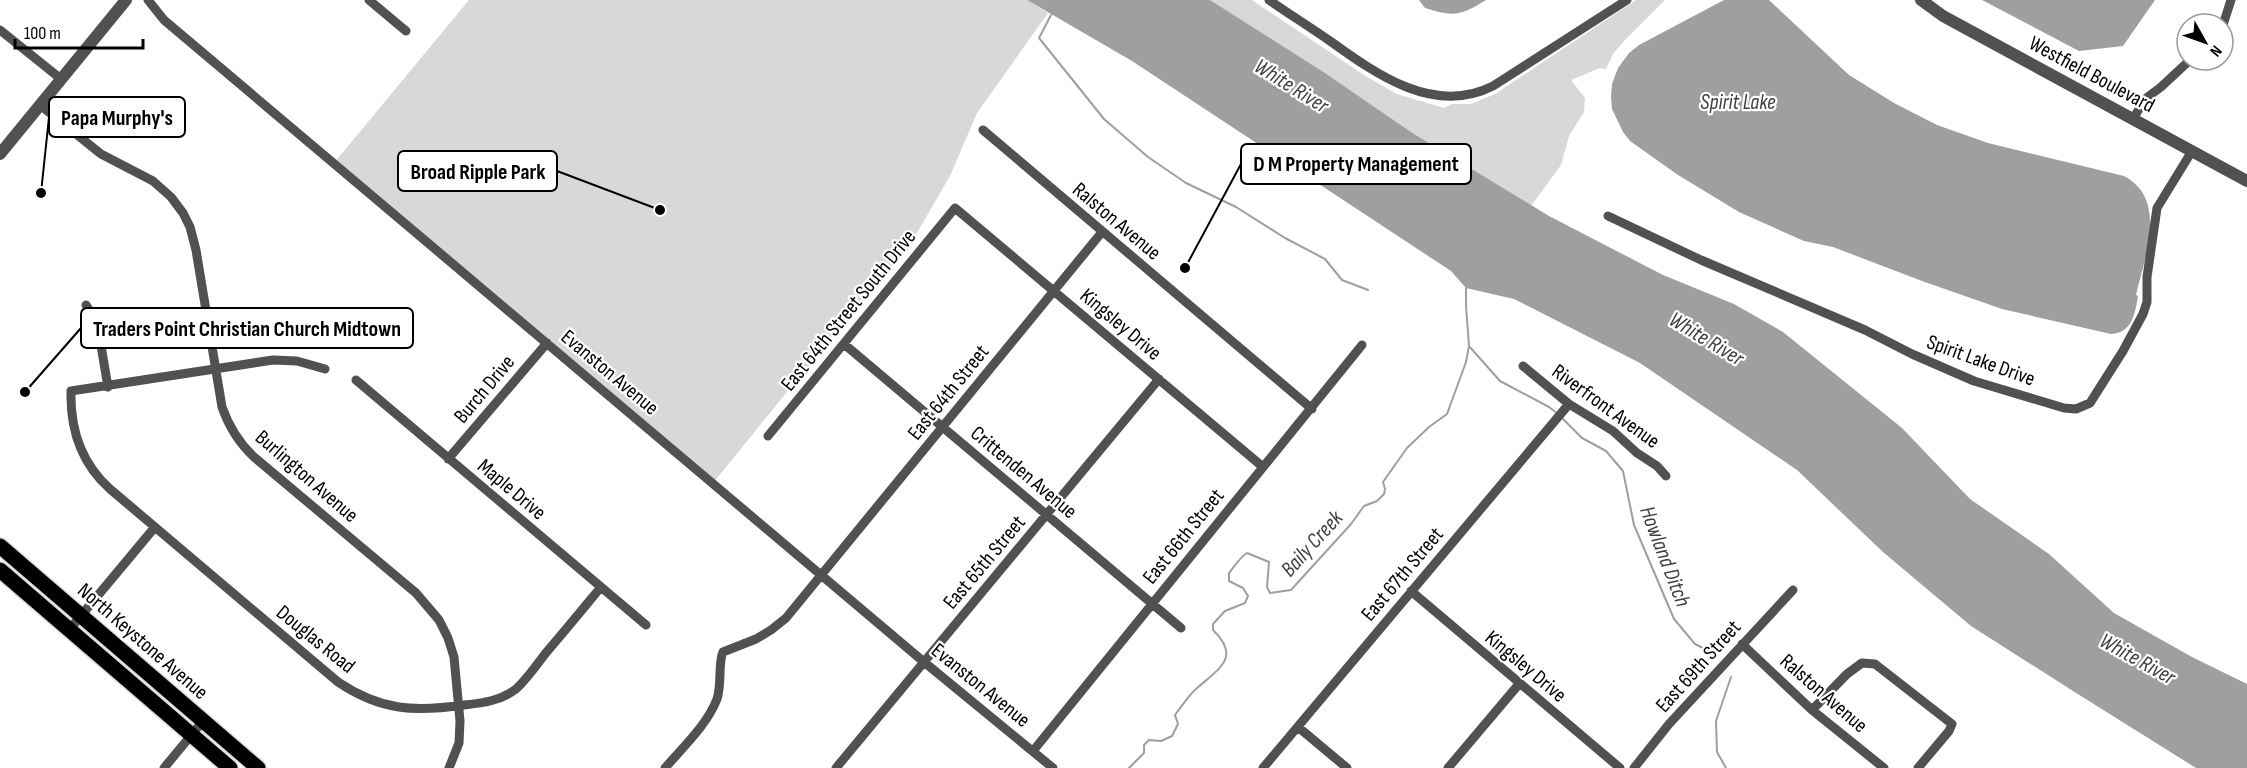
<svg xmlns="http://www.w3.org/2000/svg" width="2247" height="768" viewBox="0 0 2247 768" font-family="'Sofia Sans Condensed',sans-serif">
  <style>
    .green { fill: #d8d8d8 }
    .water { fill: #9f9f9f }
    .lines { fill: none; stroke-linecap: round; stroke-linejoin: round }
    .stream { stroke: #9f9f9f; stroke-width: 2 }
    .primary-casing { stroke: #dbdbdb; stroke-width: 18 }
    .minor { stroke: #515151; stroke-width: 9 }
    .tertiary { stroke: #515151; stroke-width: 12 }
    .primary { stroke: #000; stroke-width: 15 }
    .labels { text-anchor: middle; stroke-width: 4.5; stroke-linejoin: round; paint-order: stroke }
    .street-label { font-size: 21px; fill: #000; stroke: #fff }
    .water-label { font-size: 22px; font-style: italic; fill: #404040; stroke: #fff }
    .leader { fill: none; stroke: #000; stroke-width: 2 }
    .callout-dot { fill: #000; stroke: #fff; stroke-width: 2 }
    .callout { fill: #fff; stroke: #000; stroke-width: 2 }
    .callout-label { font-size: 22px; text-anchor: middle; font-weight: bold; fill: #000 }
  </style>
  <rect width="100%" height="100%" fill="#fff"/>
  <path class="green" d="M469,0H1027L1048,13L977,113L950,176L911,243L847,318L713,483L334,163Z
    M1210,0H1252L1367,77L1397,94L1444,108L1452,104H1471L1495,94L1636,0H1665L1623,42L1613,54L1606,69L1600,68L1571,80L1585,98L1584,112L1569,136L1561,165L1531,206L1414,134L1325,73Z"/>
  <path class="water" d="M1027,0H1210L1325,73L1414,134L1549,216L1663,275L1734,304L1783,332L1902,428L1970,499L2049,554L2114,613L2192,657L2247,684V768H2196L2073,691L1971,626L1883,552L1797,470L1640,363L1514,299L1466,288L1451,271L1132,61Z
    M1419,0H1486C1460,16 1454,17 1425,8Z
    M1724,0H1769L1849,75L1894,103L1937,125L1988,143L2124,176C2169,200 2144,259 2136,295L2138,296C2135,314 2132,333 2111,334L2002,309L1922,281L1833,247L1804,241L1739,212L1678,175L1630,141L1623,132L1612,109L1611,97L1612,84L1618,68L1629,53L1639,45Z
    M1982,0H2155L2123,46L2079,51Z"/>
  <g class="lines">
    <path class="stream" d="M1051,15L1039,38L1104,119L1148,157L1186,183L1236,207L1285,238L1325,259L1342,280L1368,290
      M1469,346L1500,381L1549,407L1558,414
      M1562,418L1582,438L1606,451L1623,471L1634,525L1674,619L1695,644L1715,654
      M1129,768L1144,753V745L1149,740L1161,741L1172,736L1178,724L1175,715C1182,706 1188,696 1196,689C1218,669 1242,658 1213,630V624L1225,611L1245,603L1248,596L1243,588L1229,581V573C1235,566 1239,558 1247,553L1269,562L1267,587L1270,593L1291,590L1351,524L1364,506L1377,501L1384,494L1385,489L1383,482L1407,448L1429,427L1447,414L1466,362L1469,346L1466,306V288
      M1726,768L1717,752L1716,721L1731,677"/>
    <g class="primary-casing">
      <path id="primary" d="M0,546L258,768
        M0,570L230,768"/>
    </g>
    <path class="minor" d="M148,0L164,20L924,662L1053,768
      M369,0L406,31
      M1269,0C1289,14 1310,27 1330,41C1376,74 1434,116 1493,86L1627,0
      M2223,25L2231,0
      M0,30L61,79
      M40,105L101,154L153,181L171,197L183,213L190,227L196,250L222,407C229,427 239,443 254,457L416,593L439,620L448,638L454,657L460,721L459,743L449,768
      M2133,119L2145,99L2161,87L2190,60
      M983,130L1312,409
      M1608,216L1701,260L1865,330L1912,354L1974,381L2064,408L2076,409L2090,403L2123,351L2143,314L2147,302V277L2157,208L2192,151
      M86,305L97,322L108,387
      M844,344L1181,628
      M1523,366L1569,404L1613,431L1637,453L1657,466L1666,476
      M325,369L297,361L273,360L71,391C70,429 81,463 110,489L338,682C381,711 415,712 464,705C483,703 500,701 516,689C527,679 536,666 545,654C564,632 582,610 601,587
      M356,380L646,625
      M768,436L955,208L1263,467
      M448,459L547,343
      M1411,591L1620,768
      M69,630L155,527
      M1742,644L1812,710L1884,768
      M1812,710L1847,674L1862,663L1875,664L1952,724L1949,731L1918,768
      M1298,727L1347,768
      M1033,751L1362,345
      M164,768L203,721
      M665,768C683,747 707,725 717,699C722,684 718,662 723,652L756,639L771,630L786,618L1102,232
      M836,768L1159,379
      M1263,768L1569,404
      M1448,768L1519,684
      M1634,768L1669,724L1793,590"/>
    <path class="tertiary" d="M1921,0L1943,16L2247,181
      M0,154L126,0"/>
    <use href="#primary" class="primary"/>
  </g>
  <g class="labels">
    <g class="street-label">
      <text transform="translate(2092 74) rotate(28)" y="7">Westfield Boulevard</text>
      <text transform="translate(1117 221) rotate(40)" y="7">Ralston Avenue</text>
      <text transform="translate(848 310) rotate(-51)" y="7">East 64th Street South Drive</text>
      <text transform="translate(1121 324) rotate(40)" y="7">Kingsley Drive</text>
      <text transform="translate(1981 360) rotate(20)" y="7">Spirit Lake Drive</text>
      <text transform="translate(610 372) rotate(40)" y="7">Evanston Avenue</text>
      <text transform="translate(484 389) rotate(-50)" y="7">Burch Drive</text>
      <text transform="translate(948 392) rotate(-51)" y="7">East 64th Street</text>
      <text transform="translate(1606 406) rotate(36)" y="7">Riverfront Avenue</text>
      <text transform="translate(1024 472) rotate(40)" y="7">Crittenden Avenue</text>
      <text transform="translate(307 476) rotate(41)" y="7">Burlington Avenue</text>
      <text transform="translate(512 489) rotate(40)" y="7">Maple Drive</text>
      <text transform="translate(1183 536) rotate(-51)" y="7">East 66th Street</text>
      <text transform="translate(984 562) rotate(-50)" y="7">East 65th Street</text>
      <text transform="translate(1402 574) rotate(-50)" y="7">East 67th Street</text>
      <text transform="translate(316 639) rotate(39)" y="7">Douglas Road</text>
      <text transform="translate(143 641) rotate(41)" y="7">North Keystone Avenue</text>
      <text transform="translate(1526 666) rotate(40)" y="7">Kingsley Drive</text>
      <text transform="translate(1698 666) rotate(-48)" y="7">East 69th Street</text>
      <text transform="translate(981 685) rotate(39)" y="7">Evanston Avenue</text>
      <text transform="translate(1824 693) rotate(41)" y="7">Ralston Avenue</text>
    </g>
    <g class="water-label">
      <text transform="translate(1292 85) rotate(32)" y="8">White River</text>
      <text x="1738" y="109">Spirit Lake</text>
      <text transform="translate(1707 338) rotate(31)" y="8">White River</text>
      <text transform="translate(1311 543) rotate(-48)" y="8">Baily Creek</text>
      <text transform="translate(1666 556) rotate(69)" y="8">Howland Ditch</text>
      <text transform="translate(2138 658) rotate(29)" y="8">White River</text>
    </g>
  </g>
  <path class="leader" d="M41 193L49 117M1185 268L1241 164M660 210L557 171M25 392L81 328"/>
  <g class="callout-dot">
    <circle cx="41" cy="193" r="6"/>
    <circle cx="1185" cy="268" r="6"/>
    <circle cx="660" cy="210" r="6"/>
    <circle cx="25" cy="392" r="6"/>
  </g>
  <g class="callout">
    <rect x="49" y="97" width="136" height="40" rx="6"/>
    <rect x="1241" y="144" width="230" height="40" rx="6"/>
    <rect x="398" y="151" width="159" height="40" rx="6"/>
    <rect x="81" y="308" width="332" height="40" rx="6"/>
  </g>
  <g class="callout-label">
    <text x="117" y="125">Papa Murphy's</text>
    <text x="1356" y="171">D M Property Management</text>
    <text x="478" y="179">Broad Ripple Park</text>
    <text x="247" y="336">Traders Point Christian Church Midtown</text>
  </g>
  <g transform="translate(2205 42) rotate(130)"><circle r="28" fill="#ffffff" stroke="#999999" stroke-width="1.5"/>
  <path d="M0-4.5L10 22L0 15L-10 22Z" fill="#000000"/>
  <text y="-9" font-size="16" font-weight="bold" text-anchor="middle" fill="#000000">N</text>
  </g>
  <path d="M15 39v9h128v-9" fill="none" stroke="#000000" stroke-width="3"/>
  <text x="24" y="39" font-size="18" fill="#000000" stroke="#ffffff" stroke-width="4.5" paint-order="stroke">100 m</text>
</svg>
